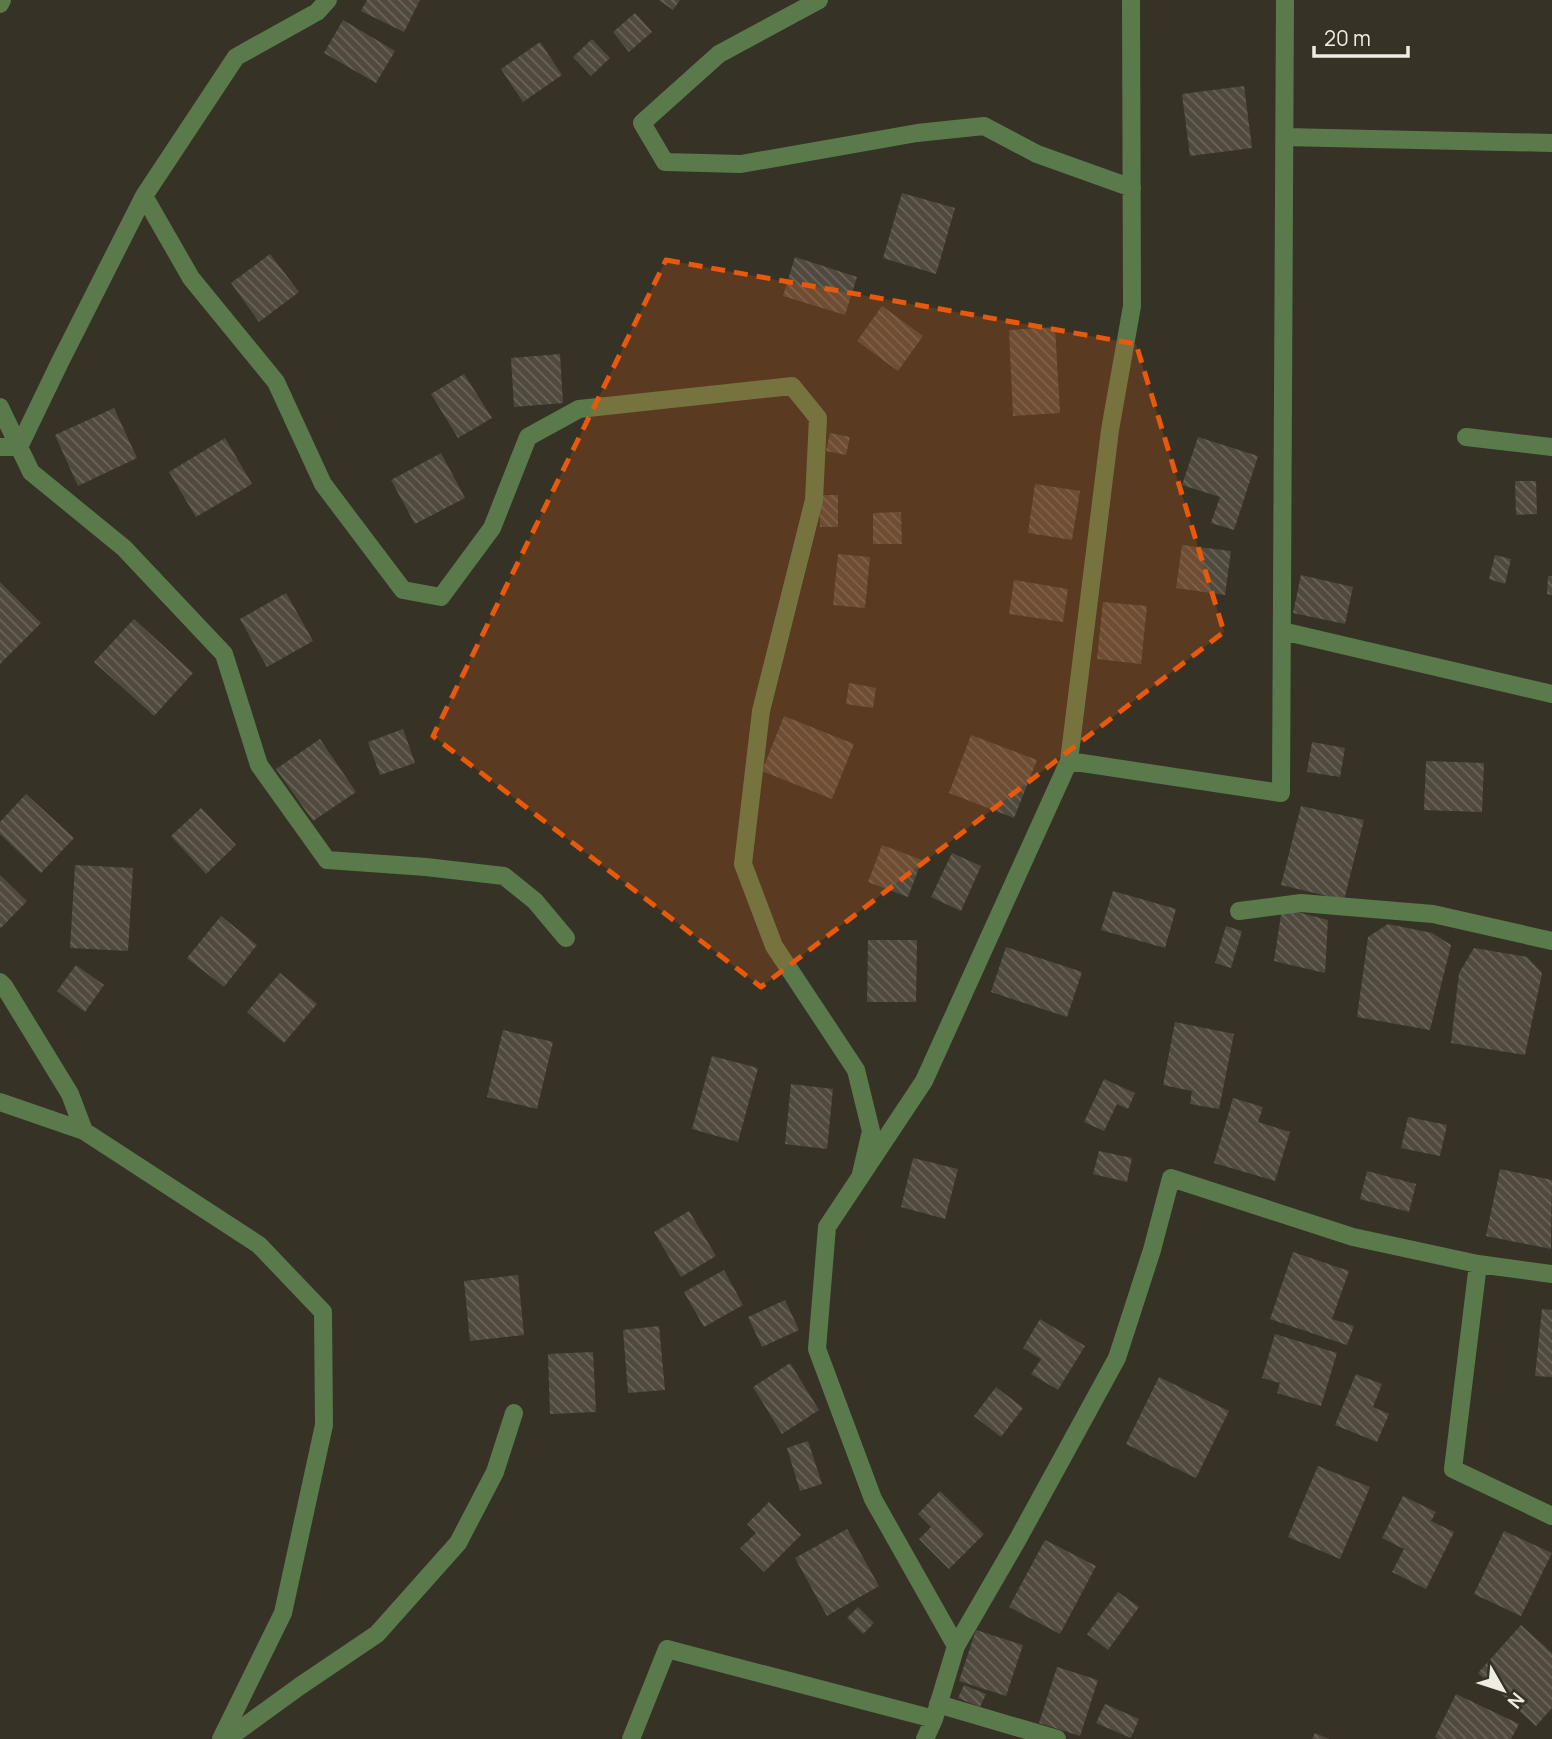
<svg xmlns="http://www.w3.org/2000/svg" width="1552" height="1739" viewBox="0 0 1552 1739" font-family="Manrope,sans-serif">
  <style>
    .building { fill: url(#building-back-hatch) }
    .lines { fill: none; stroke-linecap: round; stroke-linejoin: round }
    .street { stroke: #5a7a4c; stroke-width: 18 }
    .marked { fill: #e8590c; fill-opacity: 0.2; stroke: #e8590c; stroke-width: 5; stroke-dasharray: 14 9; stroke-linejoin: round }
  </style>
  <defs>
    <pattern id="building-back-hatch" width="6" height="6" patternUnits="userSpaceOnUse" patternTransform="scale(1.75)"><rect width="6" height="6" fill="#504a3e"/><path d="M-1 5l2 2M0 0l6 6M5-1l2 2" fill="none" stroke="#6a645a"/></pattern>
  </defs>
  <rect width="100%" height="100%" fill="#373226"/>
  <path class="building" d="M367,0H420L404,32L361,11Z
    M659,0H680L673,10Z
    M635,13L652,32L629,52L613,32Z
    M343,20L395,51L376,83L324,53Z
    M592,39L610,58L591,76L573,57Z
    M540,42L562,75L523,102L501,69Z
    M1244,86L1252,148L1190,156L1182,94Z
    M902,193L955,208L936,274L883,258Z
    M270,254L299,292L259,322L231,283Z
    M795,257L857,277L845,315L783,296Z
    M882,306L923,336L898,371L857,341Z
    M1055,327L1060,413L1013,416L1009,330Z
    M560,354L563,403L514,407L511,358Z
    M464,374L492,418L458,438L431,394Z
    M114,408L137,458L78,486L55,435Z
    M830,433L850,437L846,455L826,451Z
    M1198,437L1258,456L1234,530L1211,523L1220,497L1182,485Z
    M225,438L252,484L196,517L169,472Z
    M441,453L465,498L415,524L391,480Z
    M1515,481H1536L1537,514L1516,515Z
    M1035,484L1080,491L1072,540L1028,533Z
    M819,495H838V527H820Z
    M901,512L902,544H873V513Z
    M1182,545L1231,551L1225,595L1176,588Z
    M838,554L870,557L865,608L833,605Z
    M1495,555L1511,559L1505,584L1489,579Z
    M1301,575L1353,587L1345,624L1293,613Z
    M1548,576H1552V595L1547,594Z
    M1014,580L1068,589L1063,622L1009,614Z
    M0,582L41,623L0,664Z
    M286,593L313,641L267,667L240,619Z
    M1103,602L1147,606L1141,664L1097,659Z
    M134,619L193,673L154,716L94,662Z
    M849,683L876,688L873,708L846,704Z
    M784,716L854,744L832,799L762,771Z
    M403,729L415,763L380,775L368,742Z
    M971,735L1037,760L1014,818L949,793Z
    M320,739L356,792L313,821L276,769Z
    M1312,742L1345,748L1340,777L1307,772Z
    M1426,761L1484,763L1482,812L1424,810Z
    M26,794L74,838L41,873L0,834V822Z
    M1301,806L1364,820L1344,900L1281,885Z
    M201,808L236,845L206,874L171,836Z
    M882,845L922,860L908,897L868,882Z
    M952,853L981,866L961,911L931,897Z
    M75,865L133,868L128,951L70,948Z
    M0,875L27,901L0,929Z
    M1113,891L1176,909L1165,948L1101,930Z
    M1282,908L1328,920L1325,973L1274,961Z
    M221,916L257,945L224,987L187,958Z
    M1388,924L1432,933L1451,945L1430,1030L1357,1017L1368,937Z
    M1226,926L1242,931L1231,968L1215,963Z
    M868,940H917L916,1002H867Z
    M1006,947L1082,972L1067,1017L991,992Z
    M1474,948L1527,957L1542,973L1525,1055L1451,1043L1459,973Z
    M76,965L104,985L85,1012L57,991Z
    M280,973L317,1004L284,1043L247,1012Z
    M1175,1022L1234,1034L1219,1109L1190,1104L1192,1091L1163,1085Z
    M503,1030L553,1042L537,1109L487,1097Z
    M712,1056L758,1068L738,1142L692,1129Z
    M1104,1079L1135,1093L1128,1109L1117,1104L1104,1131L1084,1122Z
    M791,1084L833,1089L827,1149L785,1144Z
    M1233,1098L1263,1107L1258,1122L1290,1132L1275,1181L1214,1163Z
    M1408,1117L1447,1125L1440,1156L1401,1148Z
    M1099,1151L1132,1158L1127,1182L1093,1174Z
    M913,1158L958,1169L945,1219L901,1207Z
    M1500,1169L1552,1180L1551,1249L1486,1236Z
    M1367,1171L1416,1184L1409,1212L1360,1199Z
    M689,1211L716,1256L681,1277L654,1232Z
    M1293,1252L1349,1271L1332,1319L1354,1326L1347,1345L1270,1319Z
    M724,1270L743,1305L704,1327L684,1292Z
    M518,1275L524,1335L470,1341L464,1281Z
    M785,1300L799,1330L762,1347L748,1317Z
    M1542,1309L1552,1310V1377L1535,1376Z
    M1040,1319L1085,1346L1058,1390L1031,1374L1041,1359L1023,1348Z
    M659,1326L665,1390L628,1393L623,1330Z
    M1275,1334L1337,1353L1321,1406L1277,1393L1280,1383L1262,1378Z
    M593,1352L596,1412L550,1414L548,1354Z
    M790,1363L819,1410L782,1434L753,1387Z
    M1356,1374L1382,1384L1373,1407L1389,1414L1377,1442L1335,1425Z
    M1159,1377L1229,1411L1196,1478L1126,1444Z
    M996,1387L1023,1408L1001,1437L974,1416Z
    M808,1441L822,1484L800,1491L787,1448Z
    M1318,1466L1370,1487L1340,1559L1288,1537Z
    M940,1491L984,1534L949,1569L919,1539L931,1527L918,1514Z
    M1403,1496L1436,1512L1431,1521L1454,1532L1426,1589L1392,1572L1404,1549L1382,1538Z
    M769,1502L801,1535L764,1572L740,1548L756,1533L747,1524Z
    M847,1529L879,1586L827,1616L795,1558Z
    M1504,1531L1552,1553L1521,1616L1474,1594Z
    M1045,1540L1096,1566L1060,1634L1009,1607Z
    M1118,1592L1139,1607L1108,1650L1087,1634Z
    M858,1607L874,1623L863,1634L847,1618Z
    M1521,1625L1552,1653V1708L1536,1726L1478,1673Z
    M976,1630L1023,1645L1006,1696L959,1681Z
    M1057,1667L1098,1680L1080,1736L1039,1723Z
    M964,1685L986,1694L980,1707L958,1698Z
    M1456,1694L1519,1724L1511,1739H1438L1435,1737Z
    M1105,1704L1139,1719L1131,1738L1096,1723Z
    M1315,1733L1329,1739H1312Z"/>
  <g class="lines">
    <path class="street" d="M819,0L719,54L642,123L665,162L741,164L917,133L984,126L1037,154L1132,188
      M0,4L2,0
      M1285,137L1552,143
      M144,196L236,57L317,12L328,0
      M0,407L31,472L124,548L224,654L259,765L327,860L426,867L504,876L535,901L566,938
      M1466,437L1552,447
      M0,447H19L60,362L144,196L191,278L276,382L323,484L403,590L441,597L492,528L528,437L579,409L792,386L818,418L814,500L761,711L743,864L774,946L856,1070L871,1131L860,1178
      M1282,631L1552,694
      M1069,761L1281,793L1285,0
      M1239,911L1301,903L1433,914L1552,941
      M0,982L4,986L70,1094L84,1131
      M0,1102L84,1131L259,1245L323,1312L324,1425L283,1613L221,1739
      M1478,1264L1453,1469L1552,1516
      M956,1646L873,1499L817,1349L827,1227L924,1081L1069,761L1110,430L1132,306L1131,0
      M938,1704L1057,1739
      M227,1739L300,1686L377,1634L458,1543L495,1472L514,1413
      M631,1739L667,1649L934,1719
      M925,1739L934,1719L956,1646L1018,1539L1117,1358L1152,1250L1171,1178L1353,1237L1478,1264L1552,1274"/>
  </g>
  <path class="marked" d="M666,260L1136,344L1224,632L761,987L433,736Z"/>
  <g transform="translate(1503 1690) rotate(129)" stroke="#373226" stroke-width="5" paint-order="stroke">
  <path d="M0-5L12 26L0 18L-12 26Z" fill="#efece4"/>
  <text y="-10" font-size="19" font-weight="bold" text-anchor="middle" fill="#efece4">N</text>
  </g>
  <path d="M1314 46v10h94v-10" fill="none" stroke="#efece4" stroke-width="3.5"/>
  <text x="1324" y="46" font-size="21" fill="#efece4" stroke="#373226" stroke-width="5" paint-order="stroke">20 m</text>
</svg>
